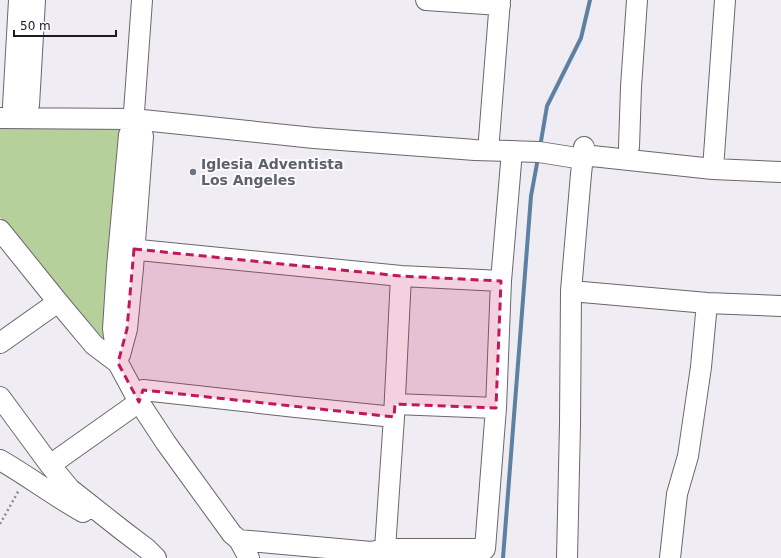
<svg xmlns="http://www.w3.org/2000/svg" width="781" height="558" viewBox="0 0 781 558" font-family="'DejaVu Sans',sans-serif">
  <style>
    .green { fill: #b6d09b }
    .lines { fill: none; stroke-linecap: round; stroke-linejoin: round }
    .stream { stroke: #5d80a3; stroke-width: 4 }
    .minor-casing { stroke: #69676c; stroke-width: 22 }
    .path { stroke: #8c8a8f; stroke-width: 2.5; stroke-dasharray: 2 3; stroke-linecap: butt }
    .minor { stroke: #fff; stroke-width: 20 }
    .marked { fill: #c2185b; fill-opacity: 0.2; stroke: #c2185b; stroke-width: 3; stroke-dasharray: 8 5; stroke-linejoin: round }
    .worship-dot { fill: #6b7280; stroke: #fcfafe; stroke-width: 1.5 }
    .labels { text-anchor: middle; stroke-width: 4; stroke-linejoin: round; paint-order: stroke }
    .worship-label { font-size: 14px; font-weight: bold; fill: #5b616d; stroke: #fcfafe; text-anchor: start }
  </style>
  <rect width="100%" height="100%" fill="#efecf3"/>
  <path class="green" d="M0,124L122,126L106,337L103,338L99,336L64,296L0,217Z"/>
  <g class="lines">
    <path class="stream" d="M540,147L547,106L581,38L590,0
      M503,558L531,196L538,158"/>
    <g class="minor-casing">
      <path id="minor" d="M426,0L500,5
        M29,105L35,0
        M13,106L19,0
        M0,118L133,119L314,138L475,150L539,152L583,159L592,156L713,169L781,172
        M489,139L500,0
        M629,147L631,87L637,0
        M713,169L725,0
        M0,230L58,302L94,345L118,363L139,402L166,443L232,534L239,540L249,558
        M119,248L401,276L501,281
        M571,291L707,303L781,306
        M0,343L58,302
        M120,355L127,329L133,268L143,136L133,119
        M118,363L113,329L117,267L129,135L133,126L142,0
        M0,397L50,465L70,489L122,530L147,549L156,558
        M395,404L496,408
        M0,460C28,476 54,496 83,512
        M50,465L139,402L143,390L296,407L394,417
        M239,540L371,552L385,549H485L496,408L501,281L512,151
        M388,558L385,549L394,417L401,276
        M567,558L570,424L571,291L581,174L584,147
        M670,558L677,494L688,456L701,367L707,303"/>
    </g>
    <path class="path" d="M0,524L19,490"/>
    <use href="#minor" class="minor"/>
  </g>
  <path class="marked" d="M134,249L401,276L501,281L496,408L395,404L394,417L143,390L139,402L118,363L127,329Z"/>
  <circle class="worship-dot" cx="193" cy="172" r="4"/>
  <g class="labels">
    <g class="worship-label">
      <text x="201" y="169">Iglesia Adventista<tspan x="201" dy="16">Los Angeles</tspan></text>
    </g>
  </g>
  <path d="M14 30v6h102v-6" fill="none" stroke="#1c1b1d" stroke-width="2"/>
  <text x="20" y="30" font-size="12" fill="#1c1b1d" stroke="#fcfafe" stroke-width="3" paint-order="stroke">50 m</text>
</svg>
